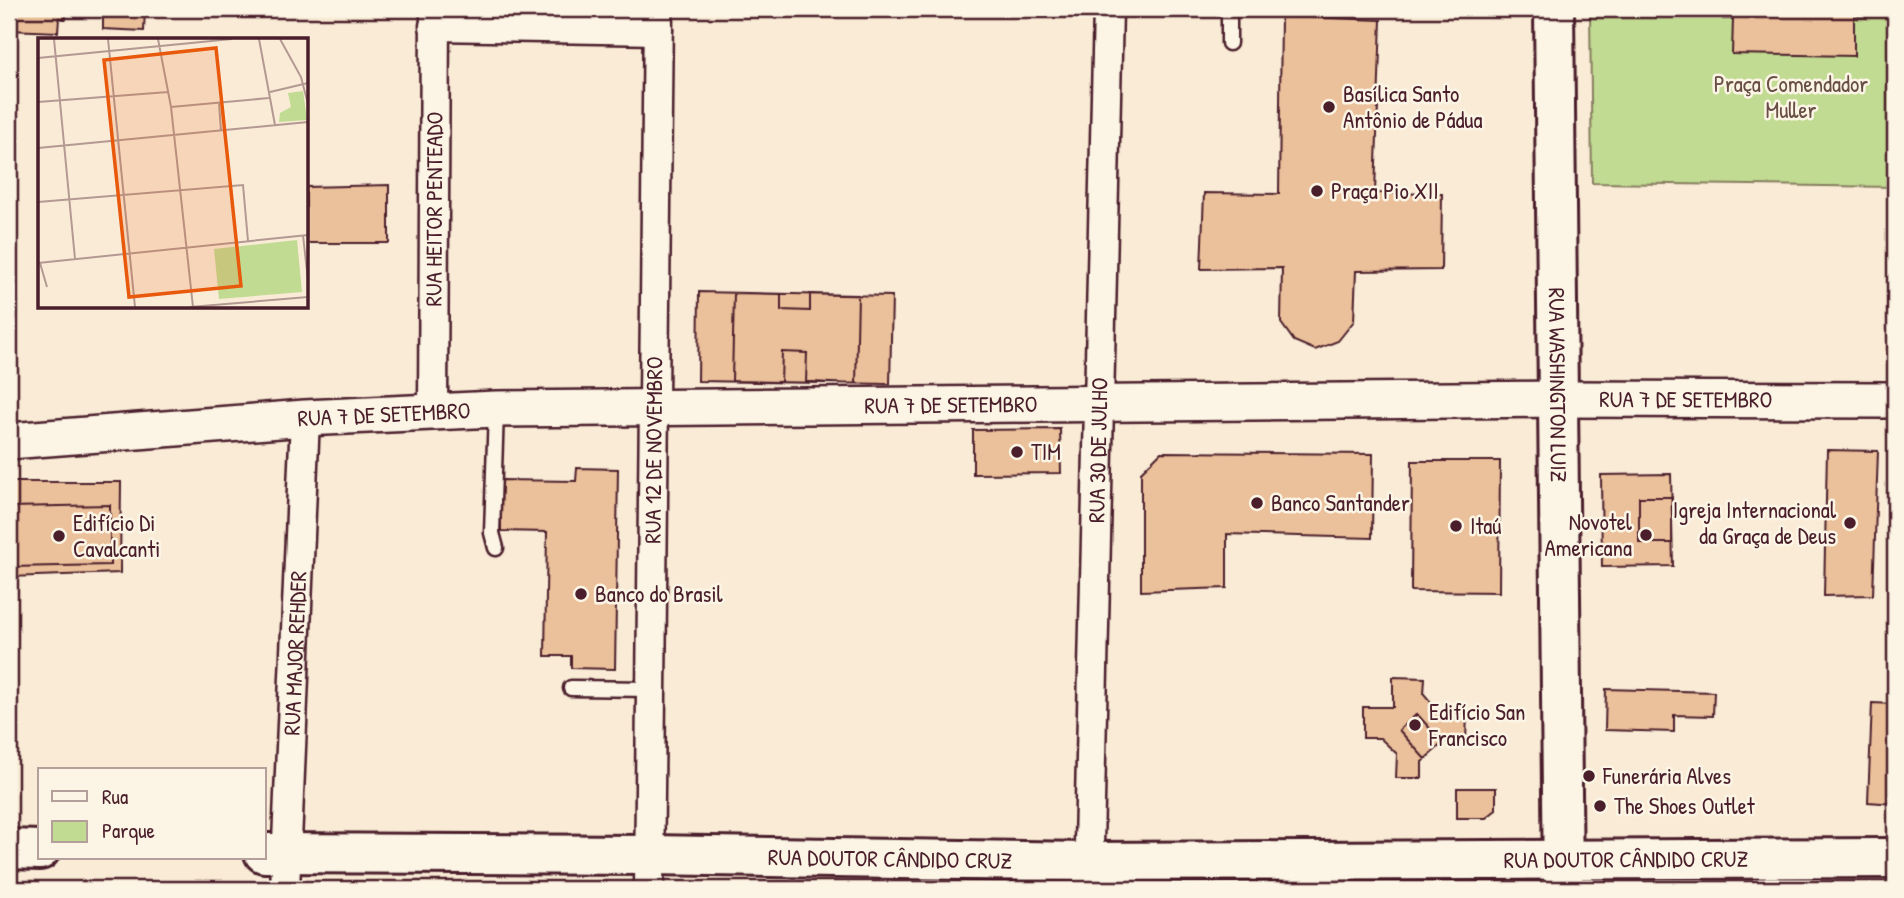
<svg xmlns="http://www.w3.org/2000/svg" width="1904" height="898" viewBox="0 0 1904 898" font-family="'Patrick Hand',sans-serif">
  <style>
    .green { fill: #c1db92; stroke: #867d5e; stroke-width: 2 }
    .building { fill: #ebc19b; stroke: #4a1f2b; stroke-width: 2 }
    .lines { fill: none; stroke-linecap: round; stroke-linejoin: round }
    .service-casing { stroke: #4a1f2b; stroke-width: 19 }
    .minor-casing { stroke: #4a1f2b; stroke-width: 33 }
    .tertiary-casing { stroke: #4a1f2b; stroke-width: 40 }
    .secondary-casing { stroke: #4a1f2b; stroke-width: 44 }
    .primary-casing { stroke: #4a1f2b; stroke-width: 44 }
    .service { stroke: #fcf5e5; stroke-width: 14 }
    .minor { stroke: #fcf5e5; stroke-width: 28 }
    .tertiary { stroke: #fcf5e5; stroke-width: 35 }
    .secondary { stroke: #fcf5e5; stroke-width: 38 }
    .primary { stroke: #fcf5e5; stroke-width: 38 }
    .poi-dot { fill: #4a1f2b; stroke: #fcf5e5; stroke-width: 2.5 }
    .labels { text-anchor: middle; stroke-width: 5; stroke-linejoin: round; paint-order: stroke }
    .park-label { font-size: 23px; fill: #684e45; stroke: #fcf5e5 }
    .poi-label { font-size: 23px; fill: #4a1f2b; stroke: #fcf5e5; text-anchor: start }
    .street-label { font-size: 23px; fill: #4a1f2b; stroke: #fcf5e5 }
    .inset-road { fill: none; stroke: #b39992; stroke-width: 2 }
    .view { fill: #e8590c; fill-opacity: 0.15; stroke: #e8590c; stroke-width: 3.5 }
    .inset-edge { fill: none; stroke: #4a1f2b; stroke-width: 3.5 }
  </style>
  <rect width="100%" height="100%" fill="#f9ebd6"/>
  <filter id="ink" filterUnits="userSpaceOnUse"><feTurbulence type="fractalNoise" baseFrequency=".0143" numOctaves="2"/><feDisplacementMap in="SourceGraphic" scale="14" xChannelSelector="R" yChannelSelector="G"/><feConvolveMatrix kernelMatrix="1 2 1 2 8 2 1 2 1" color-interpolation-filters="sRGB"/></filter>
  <g filter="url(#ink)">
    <path class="green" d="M1590,9H1895V187L1592,183Z"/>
    <path class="building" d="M9,9H145L144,31L103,29V16L94,15V11L66,10V19L59,18L58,32L9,30Z
      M1723,9H1866V17L1854,16V56L1732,54L1733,19H1723Z
      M1281,16L1381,20L1375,193L1442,194L1441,270L1356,271L1354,321L1338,341L1315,350L1294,341L1281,323L1282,268L1201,269L1204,193L1279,194Z
      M389,185V243H306V187Z
      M699,292L892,296L890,384L698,381Z
      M734,293L781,294V310L810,311V294L858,295L856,384L806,382L807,353L782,352L781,382L732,381Z
      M1060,429L1061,473L973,474V430Z
      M1827,450L1878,451L1873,595L1824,596Z
      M1161,452L1373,454L1372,538L1227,534V588L1141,591V472Z
      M1412,461H1500L1499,592L1411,591Z
      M577,468L618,469L615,669L571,668V656H545L547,532L501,531V480L576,481Z
      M1671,474L1673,566L1602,567L1601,475Z
      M9,482H121L120,573L9,577Z
      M1639,497H1672V543H1639Z
      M110,505V565L9,567V507Z
      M1393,677L1425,678L1424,694L1440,713H1467L1466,741L1446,740L1422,762V778H1396L1397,754L1380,738H1363V707H1393Z
      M1606,689L1714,692L1713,716L1674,715V732L1605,730Z
      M1872,703L1895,704V804L1868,802Z
      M1417,714L1443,743L1425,759L1399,730Z
      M1457,788H1496V810L1486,818H1457Z"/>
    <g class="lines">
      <g class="service-casing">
        <path id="service" d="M1229,43V9
          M496,410L492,533L496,548
          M571,688L651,689"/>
      </g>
      <g class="minor-casing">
        <g id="minor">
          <path d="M434,26L658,30"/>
          <path id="s1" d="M433,410L435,9"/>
          <path id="s2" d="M285,889L305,418"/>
          <path id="s3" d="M649,889L658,9"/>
          <path id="s4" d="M1088,889L1108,9"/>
        </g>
      </g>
      <g class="tertiary-casing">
        <g id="tertiary">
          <path id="s5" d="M9,441L305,418L496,409L1560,399L1895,400"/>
        </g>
      </g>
      <g class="secondary-casing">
        <g id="secondary">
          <path d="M9,849L40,850"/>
          <path id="s6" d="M264,853L650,855L1087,862L1895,858"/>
        </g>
      </g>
      <g class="primary-casing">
        <g id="primary">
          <path id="s7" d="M1554,9L1563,889"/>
        </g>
      </g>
      <use href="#service" class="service"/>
      <use href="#minor" class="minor"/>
      <use href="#tertiary" class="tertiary"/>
      <use href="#secondary" class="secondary"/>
      <use href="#primary" class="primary"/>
    </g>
  </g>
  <g class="poi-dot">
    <circle cx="1329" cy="107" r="7"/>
    <circle cx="1317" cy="191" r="7"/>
    <circle cx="1017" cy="452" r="7"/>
    <circle cx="1257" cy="503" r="7"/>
    <circle cx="1850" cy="523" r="7"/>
    <circle cx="1456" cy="526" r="7"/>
    <circle cx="1646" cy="535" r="7"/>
    <circle cx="59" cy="536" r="7"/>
    <circle cx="581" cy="594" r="7"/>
    <circle cx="1415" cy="725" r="7"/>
    <circle cx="1589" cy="776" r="7"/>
    <circle cx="1600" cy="806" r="7"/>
  </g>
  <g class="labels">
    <g class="park-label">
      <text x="1791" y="92">Praça Comendador<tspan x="1791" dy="26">Muller</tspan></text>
    </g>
    <g class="poi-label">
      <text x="1343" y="102">Basílica Santo<tspan x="1343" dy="26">Antônio de Pádua</tspan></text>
      <text x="1331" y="199">Praça Pio XII</text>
      <text x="1031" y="460">TIM</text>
      <text x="1271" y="511">Banco Santander</text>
      <text x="1836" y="518" text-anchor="end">Igreja Internacional<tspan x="1836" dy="26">da Graça de Deus</tspan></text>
      <text x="1632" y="530" text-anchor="end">Novotel<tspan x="1632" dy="26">Americana</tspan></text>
      <text x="73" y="531">Edifício Di<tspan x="73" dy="26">Cavalcanti</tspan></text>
      <text x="1470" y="534">Itaú</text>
      <text x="595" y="602">Banco do Brasil</text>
      <text x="1429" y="720">Edifício San<tspan x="1429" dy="26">Francisco</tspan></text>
      <text x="1603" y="784">Funerária Alves</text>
      <text x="1614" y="814">The Shoes Outlet</text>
    </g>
    <g class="street-label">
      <text dy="8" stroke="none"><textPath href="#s1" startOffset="201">RUA HEITOR PENTEADO</textPath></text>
      <text dy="8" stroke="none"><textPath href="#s7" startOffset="376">RUA WASHINGTON LUIZ</textPath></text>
      <text dy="8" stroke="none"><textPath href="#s5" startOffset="1678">RUA 7 DE SETEMBRO</textPath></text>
      <text dy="8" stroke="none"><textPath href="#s5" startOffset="943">RUA 7 DE SETEMBRO</textPath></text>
      <text dy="8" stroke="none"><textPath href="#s5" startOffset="376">RUA 7 DE SETEMBRO</textPath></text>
      <text dy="8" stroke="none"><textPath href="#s3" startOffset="439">RUA 12 DE NOVEMBRO</textPath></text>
      <text dy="8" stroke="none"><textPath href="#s4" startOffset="439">RUA 30 DE JULHO</textPath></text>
      <text dy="8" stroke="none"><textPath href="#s2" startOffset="236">RUA MAJOR REHDER</textPath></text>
      <text dy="8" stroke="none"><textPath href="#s6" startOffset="626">RUA DOUTOR CÂNDIDO CRUZ</textPath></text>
      <text dy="8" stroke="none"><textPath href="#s6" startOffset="1362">RUA DOUTOR CÂNDIDO CRUZ</textPath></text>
    </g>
  </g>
  <g transform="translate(38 38)">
    <rect width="270" height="270" fill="#f9ebd6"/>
    <path d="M265,53L269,82L241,84L242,75L253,69L250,55ZM259,202L264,254L181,261L176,211Z" fill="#c1db92"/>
    <path class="inset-road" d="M16,1L37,221M70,1L97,269M120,1L133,69L155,269M221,1L237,87M242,1L263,39L270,66M0,20L194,1M232,54L270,45M0,64L130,54M181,65L183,93M133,69L231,60M0,110L270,84M0,164L205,147L210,203M265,197L270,243M0,225L270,197M2,225L9,249M152,269L270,259"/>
    <path class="view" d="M178,10L203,248L91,259L66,22Z"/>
    <rect width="270" height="270" class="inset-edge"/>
  </g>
  <rect width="1904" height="898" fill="none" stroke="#fcf5e5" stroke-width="35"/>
  <rect x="18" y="18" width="1869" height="863" fill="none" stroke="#4a1f2b" stroke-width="2.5" filter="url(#ink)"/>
  <rect x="38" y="768" width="228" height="91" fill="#fcf5e5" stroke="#b59f9b" stroke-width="2"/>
  <rect x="52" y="791" width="35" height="10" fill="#fcf5e5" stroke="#b59f9b" stroke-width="2"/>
  <text x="102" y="804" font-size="21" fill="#4a1f2b">Rua</text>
  <rect x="52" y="821" width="35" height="21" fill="#c1db92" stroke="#b59f9b" stroke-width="2"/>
  <text x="102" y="838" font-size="21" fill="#4a1f2b">Parque</text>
</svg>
